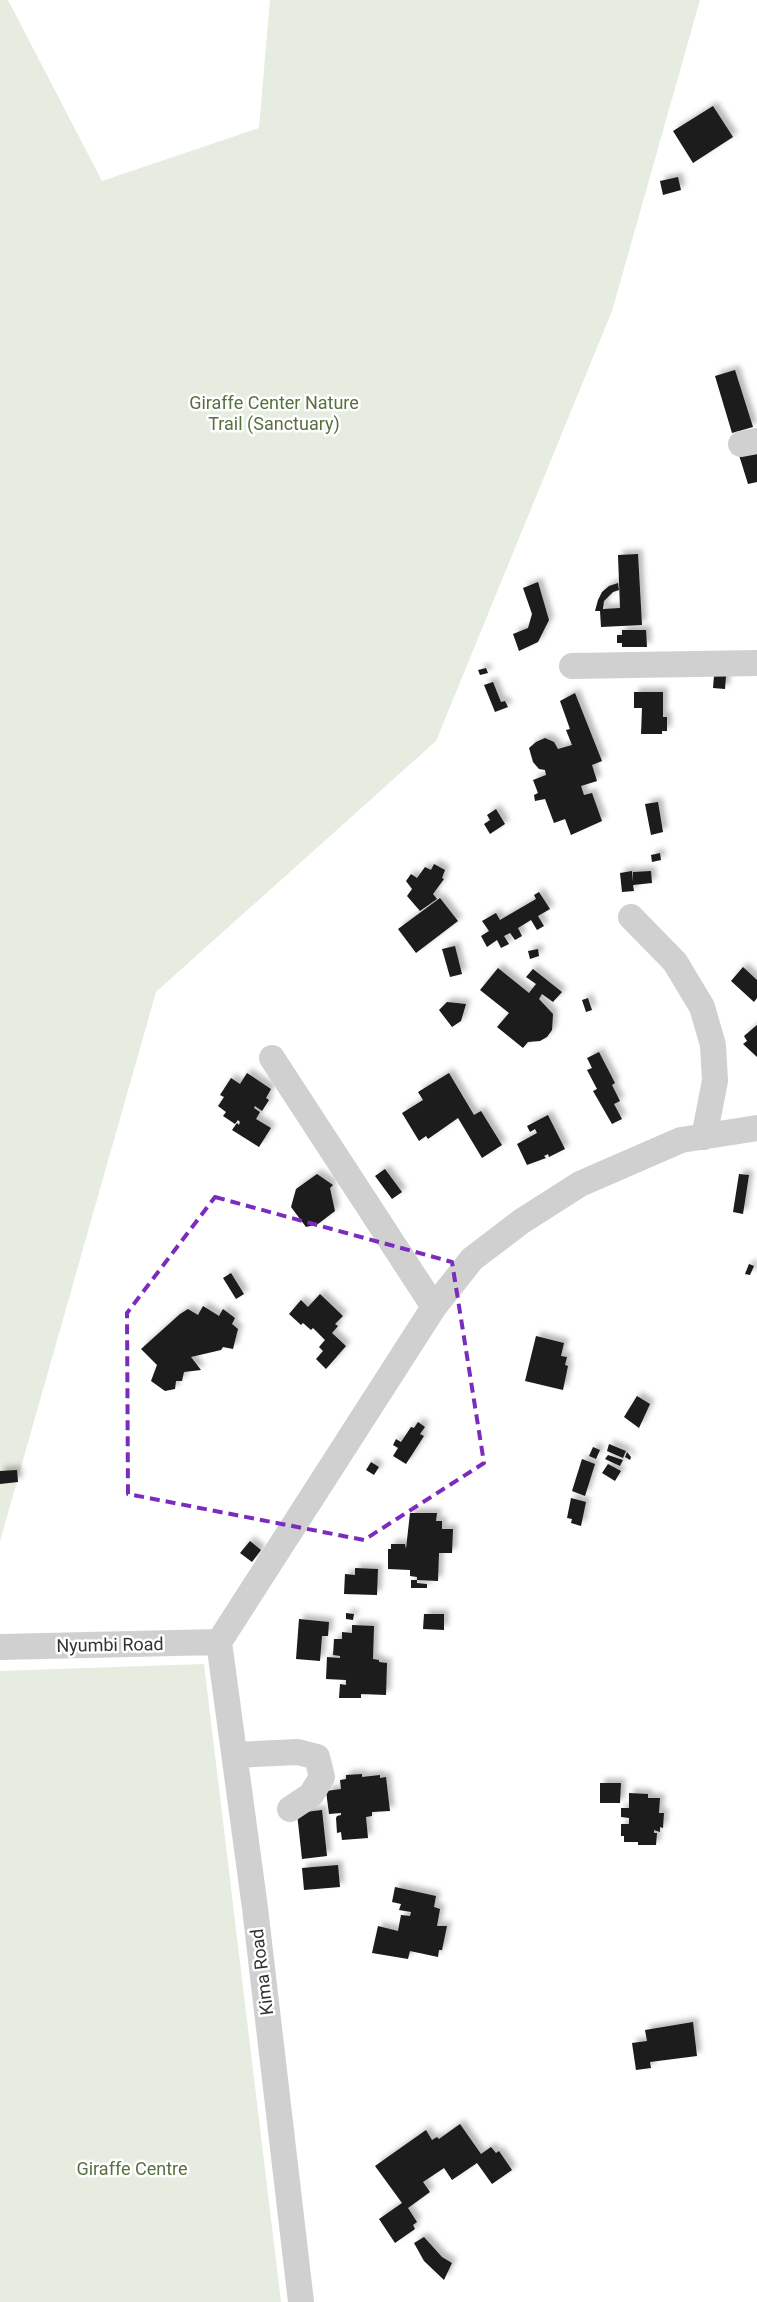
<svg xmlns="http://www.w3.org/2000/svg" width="757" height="2302" viewBox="0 0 757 2302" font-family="Roboto,sans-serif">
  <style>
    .green { fill: #e6ecdf }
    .building { fill: #1a1a1a; filter: url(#shadow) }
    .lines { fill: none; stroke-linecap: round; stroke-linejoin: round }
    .minor { stroke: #d0d0d0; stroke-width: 26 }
    .marked { fill: none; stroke: #7b2cbf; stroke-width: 4; stroke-dasharray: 10 6; stroke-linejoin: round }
    .labels { text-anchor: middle; stroke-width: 5; stroke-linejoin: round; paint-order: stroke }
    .park-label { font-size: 18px; fill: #56703f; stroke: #fff }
    .street-label { font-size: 18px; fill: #333; stroke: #fff }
  </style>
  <defs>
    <filter id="shadow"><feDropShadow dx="4.5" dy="-4.5" stdDeviation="2.5" flood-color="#0004"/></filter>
  </defs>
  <rect width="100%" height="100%" fill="#fff"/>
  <path class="green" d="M0,0H8L102,181L259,128L270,0H700L612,311L436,741L156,992L0,1541Z
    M204,1664L281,2302H0V1671Z"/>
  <path class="building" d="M713,106L733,137L693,163L673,131Z
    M678,177L681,190L663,195L660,181Z
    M735,370L753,427L732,433L715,376Z
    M757,450V482L748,484L739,455Z
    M638,554L642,625L601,627L600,611H595L598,600L602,592L609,586L618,583L619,590L613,592L604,601L603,609L620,608L618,555Z
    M538,582L549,620L538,642L519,651L513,634L528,628L532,614L523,588Z
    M622,630H646L647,647H622V643H617V635H622Z
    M486,668L488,673L480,675L478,670Z
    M714,676H726L725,689L713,688Z
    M493,682L501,702L505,701L508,707L495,712L484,685Z
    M634,692H663V717H667V731H662V734H641L642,708H634Z
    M575,693L602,761L592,765L597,781L581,786L584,795L592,793L602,821L571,835L565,819L554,823L545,799L535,801L534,795L538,793L533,780L546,775L545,770L539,769L533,762L529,748L536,742L545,738L554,742L558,749L572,745L566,730L570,729L560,701Z
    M658,802L663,832L651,835L645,804Z
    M496,809L505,824L490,834L484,824L490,820L487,815Z
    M660,853L661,860L652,862L651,855Z
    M434,864L445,870L442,878L444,879L433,894L437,899L420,911L407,896L412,889L406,881L411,874L417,878L425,867L431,870Z
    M632,871L633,882V872L651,871L652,883L633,885L634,891L622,892L620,873Z
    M539,892L550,909L538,916L544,926L537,930L531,920L518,928L522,936L515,940L510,933L504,936L509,944L501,948L497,940L487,947L481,936L489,931L482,921L496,913L500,920L536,899L534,895Z
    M440,898L458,921L416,953L398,929Z
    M455,946L462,974L450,977L442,949Z
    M538,949L539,956L530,959L528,951Z
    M743,967L757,980V998L754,1002L731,981Z
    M498,968L529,993L536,984L526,977L533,969L562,992L553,1002L542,994L539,999L553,1014L552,1030L547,1037L540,1041L528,1042L523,1048L497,1027L509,1013L480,990Z
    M588,998L592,1010L586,1012L582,1000Z
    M447,1002L466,1004L461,1021L452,1027L439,1010Z
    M757,1025V1057L743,1044L747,1041L744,1036Z
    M599,1052L615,1083L612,1085L620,1101L614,1104L622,1119L612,1124L593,1091L597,1089L587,1070L592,1068L587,1058Z
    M247,1073L271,1089L266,1098L269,1100L262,1111L255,1106L254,1108L260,1112L256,1119L271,1128L259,1147L232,1130L237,1123L239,1125L240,1122L238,1120L235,1124L223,1116L226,1112L218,1106L224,1097L220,1095L231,1078L240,1084Z
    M449,1073L474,1115L481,1111L502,1145L482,1158L458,1118L428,1139L426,1136L419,1141L402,1113L423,1100L418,1092Z
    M548,1115L565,1149L549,1157L548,1154L544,1156L546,1158L527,1165L517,1144L537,1133L535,1129L530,1132L527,1126Z
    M385,1169L402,1192L392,1199L375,1176Z
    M317,1174L333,1185L330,1188L335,1211L318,1224L306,1227L291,1207L296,1189Z
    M739,1174L749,1175L743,1214L733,1212Z
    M749,1264L754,1266L750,1275L745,1274Z
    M231,1273L244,1294L236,1299L223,1278Z
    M320,1294L343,1316L335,1324L338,1326L332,1333L346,1346L326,1369L316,1359L323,1351L319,1347L325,1340L313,1328L311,1330L303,1323L301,1325L289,1314L301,1300L308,1307Z
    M203,1306L219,1316L223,1309L235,1318L232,1324L238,1329L233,1349L223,1347L221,1350L191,1357L201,1370L184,1372L182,1381H176L175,1389L165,1391L151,1381L157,1365L141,1349L180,1314L188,1309L198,1315Z
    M536,1336L564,1343L561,1356L567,1357L565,1365L568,1366L563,1390L525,1381Z
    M637,1396L650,1404L639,1428L624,1417Z
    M418,1422L425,1427L420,1434L424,1436L406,1464L393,1456L398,1448L393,1445L396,1439L401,1442L411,1427L414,1428Z
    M609,1444L626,1451L623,1458L607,1451Z
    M593,1447L600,1450L596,1459L589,1456Z
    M627,1452L631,1457L630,1460L625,1457Z
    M608,1455L623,1460L620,1466L605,1459Z
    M582,1459L595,1464L585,1496L572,1491Z
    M371,1462L379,1467L374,1475L366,1470Z
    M608,1464L621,1471L615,1481L602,1473Z
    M17,1470L18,1482L0,1484V1471Z
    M571,1498L586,1502L581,1526L571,1523L572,1519L567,1518Z
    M410,1513H437L436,1521H442V1529H453L452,1553H439L438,1581L417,1580V1583L427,1584V1588H411V1580H417V1577L410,1576V1570L388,1569V1549H391V1544H405L406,1549Z
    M250,1541L261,1550L252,1562L240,1553Z
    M355,1568L378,1569L377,1595L344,1594L345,1574L355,1575Z
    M346,1613L354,1614L353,1620L346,1619Z
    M424,1614H444V1630L423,1629Z
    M299,1619L329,1622L328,1636H322L320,1661L296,1659Z
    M352,1625L374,1626L373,1659L379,1660V1662L387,1663L386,1695L361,1694V1698H339L340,1684L346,1685V1680L326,1679L327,1657L340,1658V1656L333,1655L334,1639H342V1632L352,1633Z
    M362,1774V1777L380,1775V1778L386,1777L390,1811L372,1812V1816L366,1817L368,1838L342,1840L341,1832L337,1833L336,1818L337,1816L341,1815V1813L329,1814L326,1791L341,1789L340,1780L346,1779V1775Z
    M600,1783H621L620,1803H600Z
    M629,1793L648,1794V1798H660L659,1813H664L663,1828L660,1827V1832L654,1830V1833H657L656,1845H638V1842H624V1836H621V1824H629V1818L621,1817V1808H629Z
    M322,1810L327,1856L302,1859L297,1813Z
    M338,1865L340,1887L304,1890L302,1868Z
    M395,1887L436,1896L434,1907L440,1909L437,1926H447L442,1950H439L438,1957L410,1951L408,1959L372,1953L378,1926L398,1931L401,1915L410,1916L411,1912L399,1910L401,1904L392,1902Z
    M693,2022L697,2056L650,2062L651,2068L636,2070L632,2043L647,2041L645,2030Z
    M460,2124L481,2154L491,2147L496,2153L499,2151L512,2170L492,2184L477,2163L452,2180L444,2168L423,2182L430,2192L408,2208L417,2222L413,2225L415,2229L395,2243L379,2219L402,2203L375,2166L426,2130L432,2140L437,2137L439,2139Z
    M424,2237L442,2257L452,2263L444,2280L424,2261L414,2243Z"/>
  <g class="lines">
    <path class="minor" d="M741,444L757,441
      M572,666L757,663
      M631,917L675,962L702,1007L713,1045L715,1081L704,1137
      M272,1058L434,1307
      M219,1642L434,1307L472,1259L522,1221L580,1184L681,1140L757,1128
      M219,1642L255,1908L301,2302
      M0,1647L219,1642
      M235,1755L298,1752L317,1757L322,1777L311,1795L290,1809"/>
  </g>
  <path class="marked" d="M215,1197L452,1262L484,1463L364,1540L128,1494L127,1313Z"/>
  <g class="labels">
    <g class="park-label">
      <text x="274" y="409">Giraffe Center Nature<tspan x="274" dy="21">Trail (Sanctuary)</tspan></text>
      <text x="132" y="2175">Giraffe Centre</text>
    </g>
    <g class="street-label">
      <text transform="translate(110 1645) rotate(-1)" y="6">Nyumbi Road</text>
      <text transform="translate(262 1972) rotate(-97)" y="6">Kima Road</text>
    </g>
  </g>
</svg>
